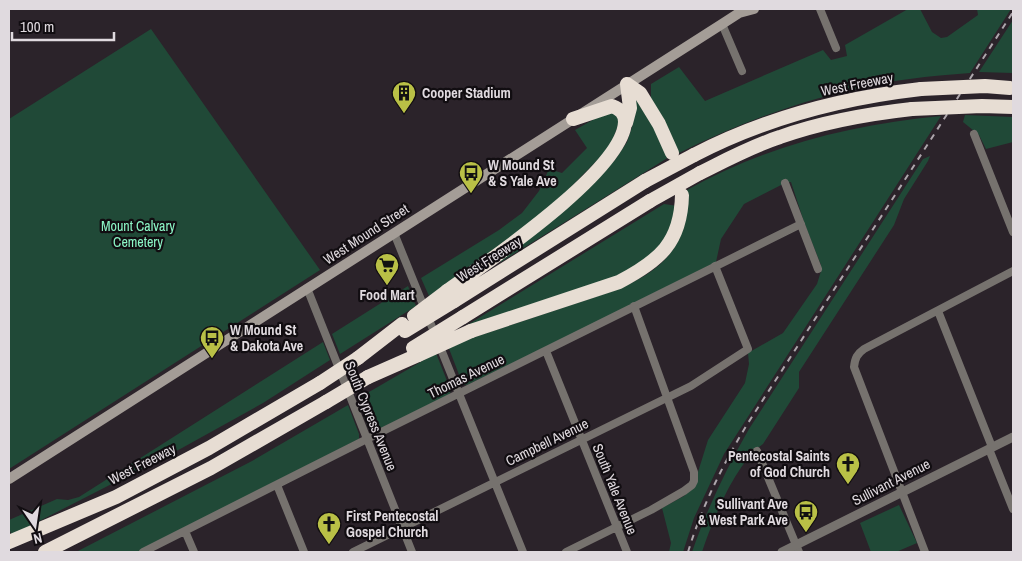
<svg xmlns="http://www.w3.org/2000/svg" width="1022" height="561" viewBox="0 0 1022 561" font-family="'Archivo Narrow',sans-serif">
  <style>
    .green { fill: #204937 }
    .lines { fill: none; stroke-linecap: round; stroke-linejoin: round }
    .minor { stroke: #76726e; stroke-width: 8 }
    .tertiary { stroke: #76726e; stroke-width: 9 }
    .secondary { stroke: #a49d97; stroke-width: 10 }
    .motorway { stroke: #e7ddd3; stroke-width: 14 }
    .rail { stroke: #aea7ad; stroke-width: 2; stroke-dasharray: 6 6; stroke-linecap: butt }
    .motorway-bridge { stroke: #e7ddd3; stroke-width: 14 }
    .labels { text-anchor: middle; stroke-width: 4.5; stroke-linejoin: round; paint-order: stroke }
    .street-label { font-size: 14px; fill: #e0dadf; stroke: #110d11 }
    .poi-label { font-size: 14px; font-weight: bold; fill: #e0dadf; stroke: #110d11; text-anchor: start }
    .park-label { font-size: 14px; fill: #8cf7c7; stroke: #110d11 }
  </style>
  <rect width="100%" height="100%" fill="#2b232a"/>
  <path class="green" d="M908,9H920L932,32L941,38L947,37L978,15L977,9H1011L970,73C930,76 889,80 850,90C790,104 734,126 679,153L668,128L651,98V84L679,67L705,101L823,50L831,60L847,56L845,45Z
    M1013,20V73L979,72Z
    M151,29L320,270L9,469V119Z
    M635,98L654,127L669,157L501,262L499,259L589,187L615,160L627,142L633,124Z
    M611,111L621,117L610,147L567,191L541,215L483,259L429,296L421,278L499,230L522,213L539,191L549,169L562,173L587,148L575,130L603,114Z
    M965,115L1013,117V142L986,149L979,135L963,122Z
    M941,116L724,454L694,518L683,552H669L671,543L662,508L684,496L693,488L708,440L745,383L749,364L748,353L783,333L817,284L821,271V265L805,225L791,182L785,183L744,204L721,239L716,262L566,338L467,385H463L448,346L613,291C662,272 690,246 687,190C768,145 850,125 941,116Z
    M930,156L928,161L904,199L894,225L799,372V388L763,444C735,464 713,519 702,552H692C707,509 726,469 749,429L923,159Z
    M664,204L678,206L663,245L635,270L464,327Z
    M408,286L416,306L340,354L332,334Z
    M323,342L330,360L263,403L182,448L12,535L9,529V520L57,499L68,500L79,497Z
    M436,353L451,391L449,395L375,431H370L357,399Z
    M348,405L359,434V439L137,552H76L252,461Z
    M899,505L917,543L896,552H871L860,523Z"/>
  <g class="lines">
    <path class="minor" d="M820,9L836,48
      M722,24L742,71
      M974,134L1013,232
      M785,183L818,269
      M394,233L523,552
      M307,288L412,552
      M938,311L992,447
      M546,351L627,552
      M989,449L1013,509
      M757,451L799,552
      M277,485L304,552
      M185,531L194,552
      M143,552L367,439L801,224
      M353,552L691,386L748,349L715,266
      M566,552L651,510L684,491L692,485L694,481V472L634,306
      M925,552L854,367C855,358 857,354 864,349L1013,271"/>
    <path class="tertiary" d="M782,552L1013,437"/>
    <path class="secondary" d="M9,479L722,24L739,13L754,9"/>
    <path class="motorway" d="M627,84L640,93L659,124L672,153
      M626,123L630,108L627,84
      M694,155C765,118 842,98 921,89
      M700,173C726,160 752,146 780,137C822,122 867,114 912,109
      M447,291C487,262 623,171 625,122C625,113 620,109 612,106L573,119
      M454,301L645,181
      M463,317L650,201
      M471,331L619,282C659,261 681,243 682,195
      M358,358L402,324
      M368,377L418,355
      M9,542L116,497L209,448L320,383
      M45,552L211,468L326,402"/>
    <path class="rail" d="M688,552C702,506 723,464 748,423L1013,12"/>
    <path class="motorway-bridge" d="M921,89L985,86L1010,88
      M912,109L982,106L1013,107
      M645,181L694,155
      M650,201L700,173
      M414,316L447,291
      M405,331L454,301
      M413,348L463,317
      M418,355L471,331
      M320,383L358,358
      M326,402L368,377"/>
  </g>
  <defs>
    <g id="building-pin" transform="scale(1.25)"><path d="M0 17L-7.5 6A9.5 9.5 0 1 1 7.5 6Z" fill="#b9c046" stroke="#110d11"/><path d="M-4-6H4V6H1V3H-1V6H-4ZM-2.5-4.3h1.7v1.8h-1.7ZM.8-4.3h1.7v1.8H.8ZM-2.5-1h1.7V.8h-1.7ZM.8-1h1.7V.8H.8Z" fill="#111"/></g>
    <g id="bus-pin" transform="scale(1.25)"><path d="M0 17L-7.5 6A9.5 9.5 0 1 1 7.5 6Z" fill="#b9c046" stroke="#110d11"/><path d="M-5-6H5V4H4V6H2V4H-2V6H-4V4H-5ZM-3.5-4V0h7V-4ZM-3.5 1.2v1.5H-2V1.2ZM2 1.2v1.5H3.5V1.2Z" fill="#111"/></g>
    <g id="supermarket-pin" transform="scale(1.25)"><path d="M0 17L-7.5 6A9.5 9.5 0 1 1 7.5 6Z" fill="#b9c046" stroke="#110d11"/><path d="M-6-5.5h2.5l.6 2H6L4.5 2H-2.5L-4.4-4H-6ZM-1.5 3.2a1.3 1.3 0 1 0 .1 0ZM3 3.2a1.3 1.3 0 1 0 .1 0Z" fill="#111"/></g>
    <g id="church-pin" transform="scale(1.25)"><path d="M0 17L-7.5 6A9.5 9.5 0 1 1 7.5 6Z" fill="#b9c046" stroke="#110d11"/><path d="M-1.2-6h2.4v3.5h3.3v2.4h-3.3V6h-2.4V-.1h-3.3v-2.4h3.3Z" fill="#111"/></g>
  </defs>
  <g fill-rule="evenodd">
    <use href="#building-pin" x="404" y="93"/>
    <use href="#bus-pin" x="471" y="173"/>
    <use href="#supermarket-pin" x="387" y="265"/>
    <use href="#bus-pin" x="212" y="338"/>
    <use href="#church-pin" x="848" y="464"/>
    <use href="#bus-pin" x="806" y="512"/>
    <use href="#church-pin" x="329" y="524"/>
  </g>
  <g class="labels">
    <g class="street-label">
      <text transform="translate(857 84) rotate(-11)" y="5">West Freeway</text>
      <text transform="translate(366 234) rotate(-33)" y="5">West Mound Street</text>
      <text transform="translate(489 259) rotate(-32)" y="5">West Freeway</text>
      <text transform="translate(466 376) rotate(-26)" y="5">Thomas Avenue</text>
      <text transform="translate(371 416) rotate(68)" y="5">South Cypress Avenue</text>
      <text transform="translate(547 442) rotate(-26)" y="5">Campbell Avenue</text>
      <text transform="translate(142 464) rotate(-27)" y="5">West Freeway</text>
      <text transform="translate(891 482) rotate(-27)" y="5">Sullivant Avenue</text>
      <text transform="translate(615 489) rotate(68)" y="5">South Yale Avenue</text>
    </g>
    <g class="poi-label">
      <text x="422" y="98">Cooper Stadium</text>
      <text x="488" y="170">W Mound St<tspan x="488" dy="16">&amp; S Yale Ave</tspan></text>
      <text x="387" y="300" text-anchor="middle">Food Mart</text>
      <text x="230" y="335">W Mound St<tspan x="230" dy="16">&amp; Dakota Ave</tspan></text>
      <text x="830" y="461" text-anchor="end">Pentecostal Saints<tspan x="830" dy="16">of God Church</tspan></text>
      <text x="788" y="509" text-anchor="end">Sullivant Ave<tspan x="788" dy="16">&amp; West Park Ave</tspan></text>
      <text x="346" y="521">First Pentecostal<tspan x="346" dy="16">Gospel Church</tspan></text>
    </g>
    <g class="park-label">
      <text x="138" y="231">Mount Calvary<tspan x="138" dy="16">Cemetery</tspan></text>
    </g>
  </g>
  <rect width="1022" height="561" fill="none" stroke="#e0dadf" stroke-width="20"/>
  <g transform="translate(35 526) rotate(167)" stroke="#110d11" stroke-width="4" paint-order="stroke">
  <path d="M0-4L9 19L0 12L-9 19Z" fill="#e0dadf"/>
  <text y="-8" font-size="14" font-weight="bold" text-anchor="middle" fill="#e0dadf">N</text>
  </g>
  <path d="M12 32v8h102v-8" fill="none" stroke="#e0dadf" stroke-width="2.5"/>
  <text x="20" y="32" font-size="15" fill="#e0dadf" stroke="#110d11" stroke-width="4" paint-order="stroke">100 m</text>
</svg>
